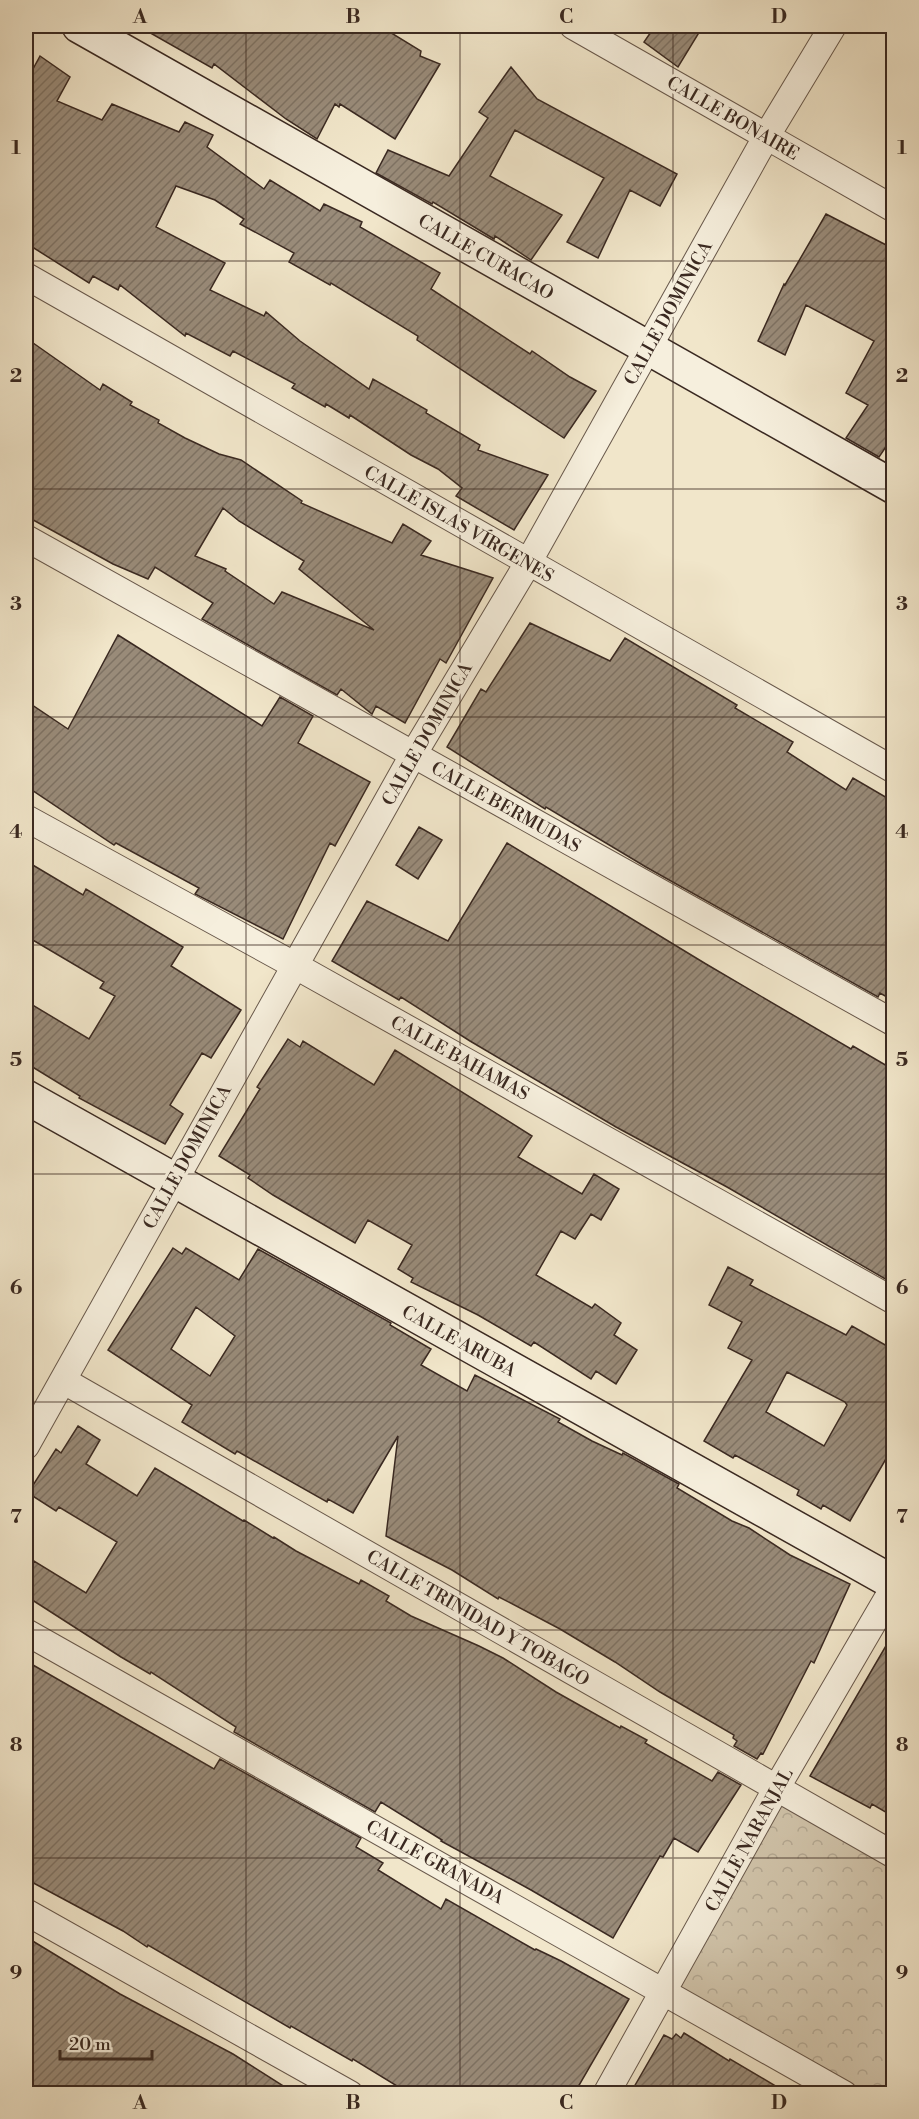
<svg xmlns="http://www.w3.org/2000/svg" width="919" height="2119" viewBox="0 0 919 2119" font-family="'Libre Bodoni',serif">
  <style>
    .park { fill: url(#park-crowns); stroke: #867867; stroke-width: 1.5 }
    .building { fill: url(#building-hatch); stroke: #3a2921; stroke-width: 1.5; fill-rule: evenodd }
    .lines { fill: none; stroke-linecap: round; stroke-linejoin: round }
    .street-casing { stroke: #68584b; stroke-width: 28 }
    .secondary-casing { stroke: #3a2921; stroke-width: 36 }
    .street { stroke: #f6efdd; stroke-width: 26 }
    .secondary { stroke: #f6efdd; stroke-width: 33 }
    .grid { fill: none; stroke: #3a2921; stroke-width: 1.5; stroke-opacity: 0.55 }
    .labels { text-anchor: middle; stroke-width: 6; stroke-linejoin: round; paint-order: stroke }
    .street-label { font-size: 18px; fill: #3a2921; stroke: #f6efdd }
    .neatline { fill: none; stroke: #3a2921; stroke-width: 2 }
    .grid-label { font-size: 20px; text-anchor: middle; font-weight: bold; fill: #3a2921 }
  </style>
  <defs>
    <pattern id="park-crowns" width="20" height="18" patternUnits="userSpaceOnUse" patternTransform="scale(1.5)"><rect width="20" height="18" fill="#d2c6ad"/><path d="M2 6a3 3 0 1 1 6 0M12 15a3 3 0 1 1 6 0" fill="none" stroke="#b5aa95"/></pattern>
    <pattern id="building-hatch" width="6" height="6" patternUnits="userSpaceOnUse" patternTransform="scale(1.5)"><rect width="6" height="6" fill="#998b79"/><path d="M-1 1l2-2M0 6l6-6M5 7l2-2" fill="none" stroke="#7e7263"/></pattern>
  </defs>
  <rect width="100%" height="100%" fill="#f1e6ca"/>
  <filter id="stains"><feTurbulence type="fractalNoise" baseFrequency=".00333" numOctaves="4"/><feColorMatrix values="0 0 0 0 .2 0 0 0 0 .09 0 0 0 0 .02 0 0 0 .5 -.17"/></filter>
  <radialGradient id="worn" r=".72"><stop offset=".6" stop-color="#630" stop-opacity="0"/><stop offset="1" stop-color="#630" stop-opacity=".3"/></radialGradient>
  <path class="park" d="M781,1804L893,1866V2093H864L675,1989Z"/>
  <path class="building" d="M138,26H380L421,51L420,56L440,64L395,139L340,104L339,107L335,104L317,139L286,119L214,64L212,68Z
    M655,26H703L678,67L644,42Z
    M40,56L70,77L57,101L102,120L112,104L179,132L185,122L213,135L207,147L264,189L270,180L320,211L324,204L362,222L360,227L440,273L431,289L530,354L532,351L570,377L596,391L564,438L417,340L418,336L331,283L330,285L289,262L294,253L240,224L244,219L215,200L176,186L156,227L225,263L210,290L264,316L266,312L300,341L369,389L373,379L427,410L426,413L480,445L478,450L548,475L514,530L456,496L462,488L438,469L411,455L350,415L349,418L326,404L325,407L292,388L295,384L233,351L230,356L186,333L185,336L120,285L118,290L93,276L89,283L26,243V82Z
    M511,67L537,99L677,174L660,206L630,190L598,258L567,242L604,178L515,130L490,176L562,215L531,260L495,236L494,239L433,202L432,204L376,173L388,150L449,176L488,118L479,112Z
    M826,214L894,249V435L879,457L846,438L868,405L846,393L874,341L806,305L785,355L758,341L784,284L785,285Z
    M26,338L100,390L103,384L132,402L130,405L159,420L158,423L185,438L219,454L241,460L302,501L301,503L392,543L403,524L431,541L421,555L493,578L446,663L440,659L405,723L376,706L372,714L341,689L337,695L202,619L213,603L155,567L148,579L113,564L26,516ZM223,508L239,521L304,561L299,569L374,630L282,592L274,604L225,571L226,569L195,556Z
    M530,623L610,661L625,638L737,705L735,708L793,742L787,752L846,790L853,778L894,802V1001L880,993L878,997L646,867L546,807L545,809L447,747L481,689L486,692Z
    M118,635L262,726L280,697L313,716L298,743L370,782L335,846L330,843L283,939L195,894L199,888L116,843L114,845L26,786V701L68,729Z
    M419,827L442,840L418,879L396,865Z
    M507,843L706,964L851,1049L853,1046L894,1070V1284L727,1187L616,1127L470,1041L401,997L399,1000L332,961L367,901L448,941Z
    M26,861L83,895L86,889L183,947L171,966L241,1010L211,1058L202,1053L170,1105L183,1114L165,1144L79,1098L80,1096L26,1063V1001L89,1039L115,996L100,988L104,982L26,936Z
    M288,1039L300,1047L303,1041L374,1085L395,1050L532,1136L518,1157L582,1194L594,1174L619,1189L601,1220L591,1214L575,1239L561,1231L536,1275L592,1308L595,1304L621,1323L614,1335L637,1350L616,1384L596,1371L591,1379L534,1342L531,1346L478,1315L411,1282L413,1278L398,1269L412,1245L368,1220L355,1243L273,1195L248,1178L250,1175L219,1156L260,1089L257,1087Z
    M173,1248L182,1254L186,1248L239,1280L258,1249L391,1323L390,1325L431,1349L421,1365L467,1391L475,1375L560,1419L558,1422L592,1441L622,1455L623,1453L679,1484L677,1488L732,1521L749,1528L790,1555L850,1584L814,1663L811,1661L763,1754L761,1753L757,1759L734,1746L737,1741L733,1738L734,1735L660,1692L615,1662L560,1629L499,1597L498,1599L452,1570L386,1536L398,1436L353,1513L328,1499L327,1502L237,1451L235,1454L182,1422L192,1405L108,1350ZM196,1307L235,1336L210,1376L171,1349Z
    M728,1267L753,1280L750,1285L846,1335L852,1326L894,1350V1445L850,1521L823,1505L821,1509L797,1495L799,1490L735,1455L733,1458L704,1441L752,1360L728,1348L742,1322L709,1305ZM787,1372L845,1402L847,1405L824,1446L766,1412Z
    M78,1426L100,1440L86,1464L137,1496L155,1468L243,1521L244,1520L273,1538L274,1537L296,1551L359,1584L361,1580L389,1596L386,1601L411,1616L479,1646L503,1658L556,1692L620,1728L621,1726L647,1740L645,1743L712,1781L718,1772L741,1785L698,1852L674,1838L663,1857L660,1856L613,1938L531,1890L441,1841L442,1840L381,1802L375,1812L234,1732L236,1727L151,1672L150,1674L121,1657L26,1596V1575L34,1561L86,1593L117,1542L59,1507L56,1511L28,1493L56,1449L61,1453Z
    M894,1632V1817L872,1804L870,1808L810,1776Z
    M26,1661L214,1769L220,1759L361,1838L356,1847L383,1863L378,1870L441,1909L446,1899L535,1950L536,1949L561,1961L629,1999L574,2094H410L353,2059L352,2061L291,2026L290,2028L148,1945L147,1947L123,1931L26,1879Z
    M26,1937L120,1994L233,2054L296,2094H26Z
    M684,2033L729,2061L730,2059L789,2094H630L664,2035L672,2039L676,2034L681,2038Z"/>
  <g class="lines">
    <g class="street-casing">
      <path id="street" d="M573,26L894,209
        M26,276L894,770
        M26,538L894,1023
        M26,818L294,965L894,1301
        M64,1381L894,1855
        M26,1446L413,755L528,563L766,137L833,26
        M26,1632L844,2094
        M26,1912L350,2094
        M606,2094L776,1789L894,1587"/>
    </g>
    <g class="secondary-casing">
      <path id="secondary" d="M79,26L894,487
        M26,1097L894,1583"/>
    </g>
    <use href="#street" class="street"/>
    <use href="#secondary" class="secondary"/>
  </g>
  <path class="grid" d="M246,26V2094M460,26V2094M673,26V2094M26,261H894M26,489H894M26,717H894M26,945H894M26,1174H894M26,1402H894M26,1630H894M26,1858H894"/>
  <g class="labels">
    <g class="street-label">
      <text transform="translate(733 118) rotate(30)" y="6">CALLE BONAIRE</text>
      <text transform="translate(486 257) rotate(30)" y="6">CALLE CURACAO</text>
      <text transform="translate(668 313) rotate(-61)" y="6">CALLE DOMINICA</text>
      <text transform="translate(459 524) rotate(30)" y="6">CALLE ISLAS VÍRGENES</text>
      <text transform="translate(427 734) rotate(-60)" y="6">CALLE DOMINICA</text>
      <text transform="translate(506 807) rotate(29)" y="6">CALLE BERMUDAS</text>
      <text transform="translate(460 1058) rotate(29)" y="6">CALLE BAHAMAS</text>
      <text transform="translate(187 1157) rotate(-61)" y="6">CALLE DOMINICA</text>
      <text transform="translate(459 1341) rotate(29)" y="6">CALLE ARUBA</text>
      <text transform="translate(478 1618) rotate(30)" y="6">CALLE TRINIDAD Y TOBAGO</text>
      <text transform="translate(749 1840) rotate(-61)" y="6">CALLE NARANJAL</text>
      <text transform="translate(435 1862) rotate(29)" y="6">CALLE GRANADA</text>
    </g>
  </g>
  <rect width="919" height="2119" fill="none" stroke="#f1e6ca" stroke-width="66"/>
  <path d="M60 2050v9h92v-9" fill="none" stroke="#3a2921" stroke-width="3"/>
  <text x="69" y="2050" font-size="18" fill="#3a2921" stroke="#f6efdd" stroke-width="4.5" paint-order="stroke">20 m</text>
  <rect x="33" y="33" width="853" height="2053" class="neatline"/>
  <g class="grid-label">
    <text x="140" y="23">A</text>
    <text x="353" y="23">B</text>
    <text x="566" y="23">C</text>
    <text x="779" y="23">D</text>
    <text x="16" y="154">1</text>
    <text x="902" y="154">1</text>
    <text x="16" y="382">2</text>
    <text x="902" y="382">2</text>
    <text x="16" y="610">3</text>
    <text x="902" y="610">3</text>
    <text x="16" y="838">4</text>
    <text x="902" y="838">4</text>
    <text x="16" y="1066">5</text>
    <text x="902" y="1066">5</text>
    <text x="16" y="1294">6</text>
    <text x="902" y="1294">6</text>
    <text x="16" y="1523">7</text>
    <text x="902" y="1523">7</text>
    <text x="16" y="1751">8</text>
    <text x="902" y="1751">8</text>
    <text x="16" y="1979">9</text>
    <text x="902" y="1979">9</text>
    <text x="140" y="2109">A</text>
    <text x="353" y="2109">B</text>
    <text x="566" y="2109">C</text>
    <text x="779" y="2109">D</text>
  </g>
  <rect width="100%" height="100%" filter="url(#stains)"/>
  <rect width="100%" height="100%" fill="url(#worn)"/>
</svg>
